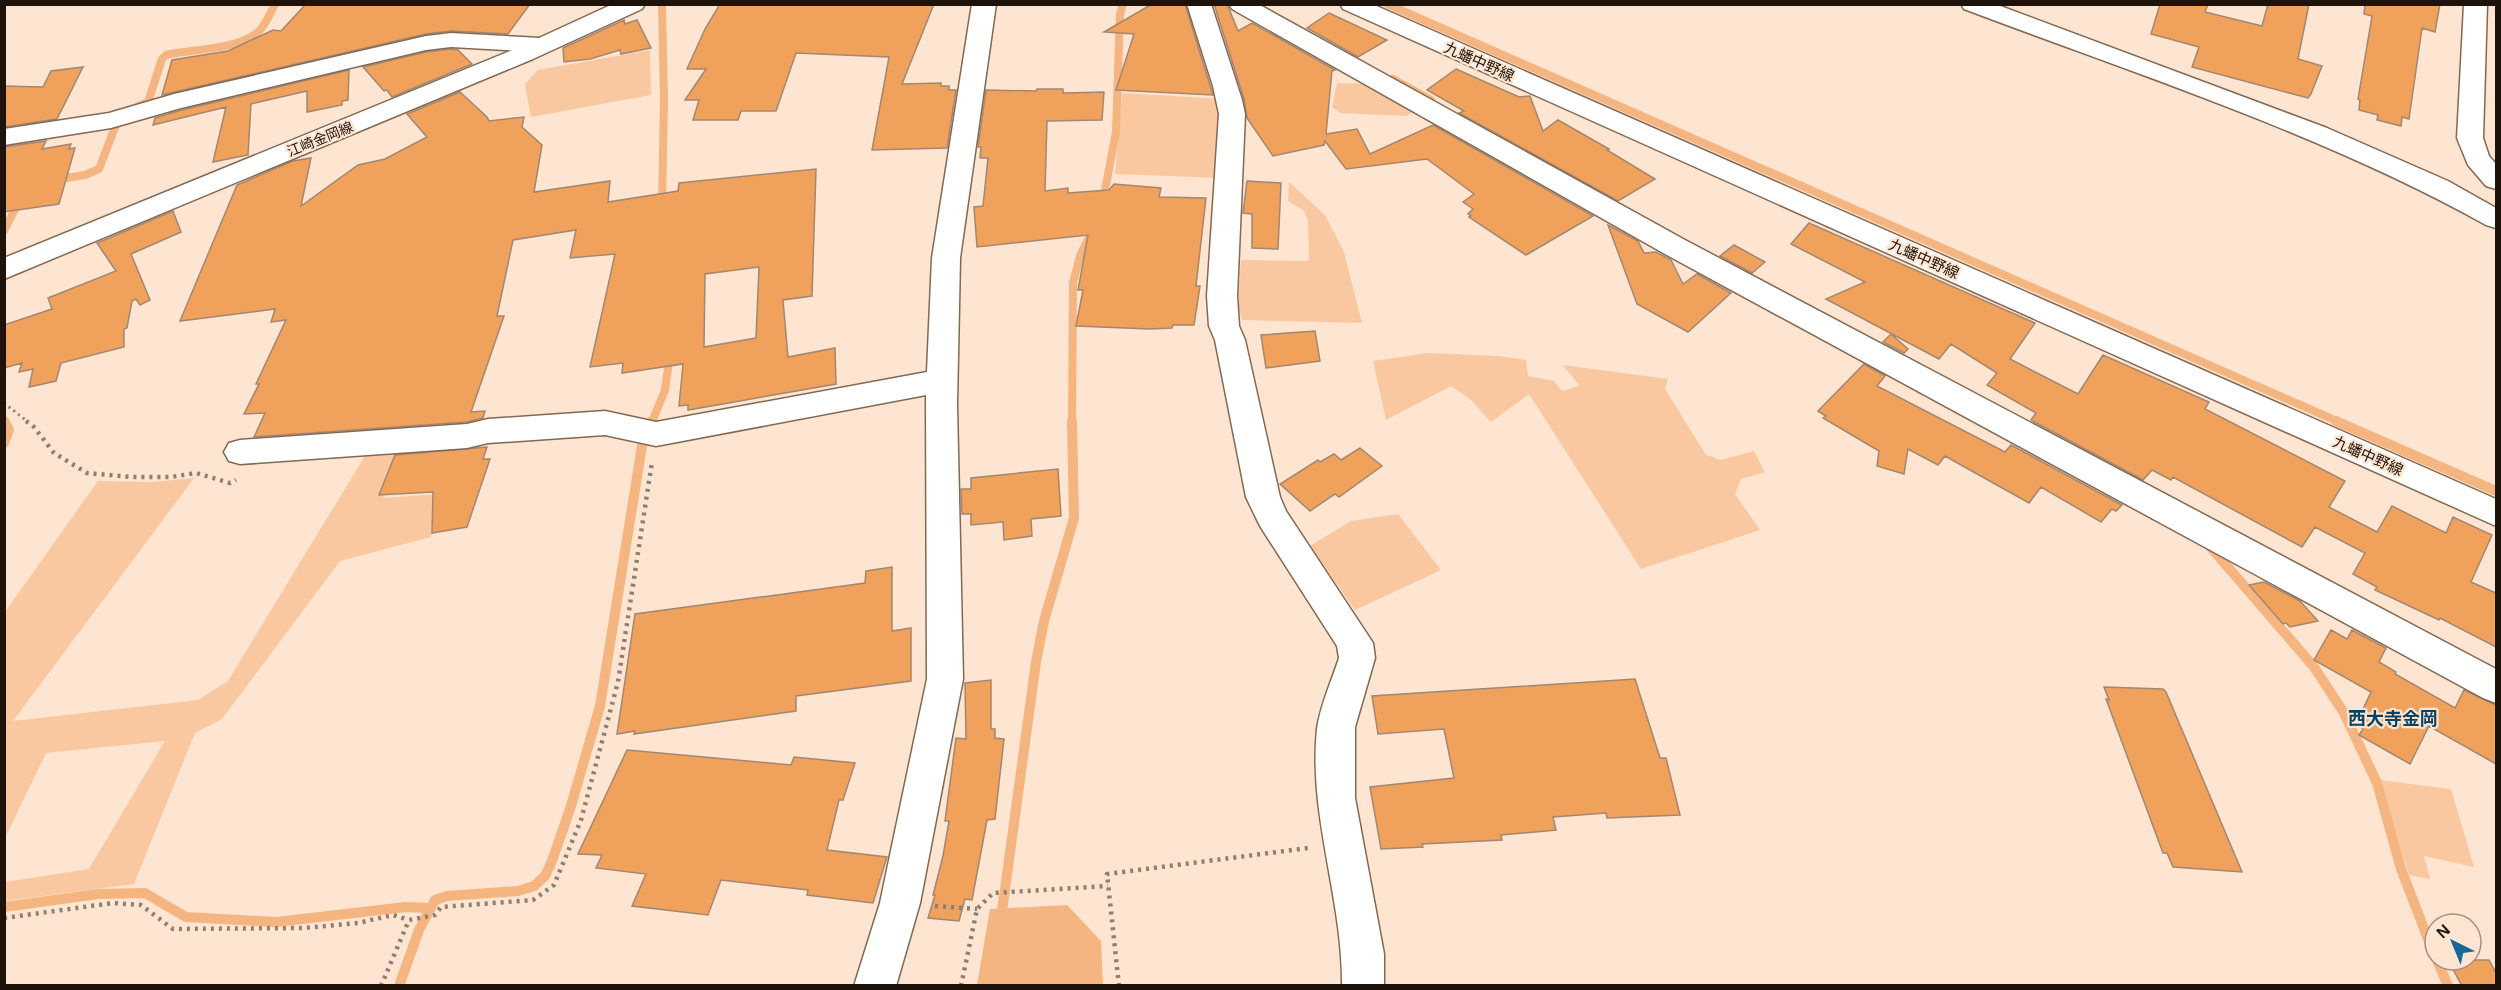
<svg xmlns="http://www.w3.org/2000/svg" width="2501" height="990" viewBox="0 0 2501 990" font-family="Arial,'Noto Sans JP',sans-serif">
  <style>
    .green { fill: #fac8a0 }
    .water { fill: #f5b580 }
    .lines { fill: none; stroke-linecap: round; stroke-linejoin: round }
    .stream-far1 { stroke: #f5b580; stroke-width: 8 }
    .stream { stroke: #f5b580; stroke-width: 10 }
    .building { fill: #f0a15c; stroke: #a38770; stroke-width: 1.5; fill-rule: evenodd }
    .minor-casing { stroke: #836852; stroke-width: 3 }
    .major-casing { stroke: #836852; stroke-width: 3 }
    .path-far1 { stroke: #907f70; stroke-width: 3; stroke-dasharray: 2 4; stroke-linecap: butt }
    .path { stroke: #907f70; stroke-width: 4.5; stroke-dasharray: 3 5; stroke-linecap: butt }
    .minor { fill: #fff; fill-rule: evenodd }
    .major { fill: #fff; fill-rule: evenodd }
    .labels { text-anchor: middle; stroke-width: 4.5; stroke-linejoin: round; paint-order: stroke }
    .far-street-label { font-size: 14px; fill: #1d130a; stroke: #fee5d1 }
    .street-label { font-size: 15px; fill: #1d130a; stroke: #fee5d1 }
    .quarter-label { font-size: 18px; font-weight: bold; fill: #094264; stroke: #fee5d1 }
  </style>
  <rect width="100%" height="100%" fill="#fee5d1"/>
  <path class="green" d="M650,50L651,95L531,117L525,84L538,70Z
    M1337,83L1375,84L1416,110L1406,116L1340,113L1332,107Z
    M1122,93L1225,99L1222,178L1115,174Z
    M1289,182L1325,215L1344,252L1362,323L1242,320L1238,306L1241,260L1309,261L1308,220L1304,211L1288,201Z
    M1428,353L1499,356L1526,360L1528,376L1554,381L1562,391L1580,386L1563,365L1668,379L1665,389L1706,455L1721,460L1754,451L1765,472L1741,479L1735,494L1760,530L1641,569L1529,394L1491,422L1470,399L1451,386L1386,420L1373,361Z
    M402,446L383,498L439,494L431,537L340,561L222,719L195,733L134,884L5,901V882L89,869L165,741L46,753L5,838V612L98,481L153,482L194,478L13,721L198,700L228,681L369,449Z
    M1398,514L1441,570L1355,610L1310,546L1351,521Z
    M2379,780L2451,789L2474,867L2424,856L2430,879L2409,875Z"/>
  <path class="water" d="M1067,905L1101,941L1103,985H977L990,909Z"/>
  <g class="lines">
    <path class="stream-far1" d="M662,4L664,100L662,206
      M1387,4L2339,422
      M1393,79L1431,100
      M139,106L148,102L162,59L166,55C192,49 237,50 258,32C266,25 270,13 275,4
      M54,180L85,175L99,169L117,122
      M1103,201L1116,132L1120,14L1123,4
      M4,231L20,199
      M4,420L5,422
      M652,422L665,390L670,354
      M1072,422L1073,283L1080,256L1091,233"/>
    <path class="stream" d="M2336,421L2496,491
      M4,443L9,430L4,421
      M2208,544L2314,667L2344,713L2377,783L2401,869L2435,957
      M4,907L98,894L145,893L186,917L276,922L406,907L429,908
      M1005,919L1002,911L1036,662L1044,621L1074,518L1072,421
      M2437,960L2448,986
      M399,986L419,930L435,900L447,896L518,891L534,886L545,876L552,861L571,806L600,706L642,446L652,421"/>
  </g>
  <path class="building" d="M306,4H530L508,34L451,31L426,34L162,95L172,60L228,51L273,30L281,31Z
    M720,4H934L902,84L941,83V86H949V90H956L947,148L872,150L889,57L796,53L776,111H741L738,120H693L699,100H685L706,69H687L705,29Z
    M1152,4H1185L1213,95L1116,90L1134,34L1104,32Z
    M1214,4H1227L1238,31L1252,23L1335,70L1332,71L1326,134L1357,129L1370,154L1433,125L1593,216L1526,255L1469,217L1471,216L1468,214L1473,209L1463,202L1474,194L1427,159L1346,169L1325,141L1324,145L1273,156L1247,118L1244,99Z
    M2160,4H2208L2205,12L2262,26L2268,4H2309L2298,59L2322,66L2311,94L2308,98L2192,67L2199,47L2151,34Z
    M2365,4H2440L2435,32L2422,28L2409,119L2402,117L2401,126L2377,120L2378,115L2359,110L2360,100L2358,99L2372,16L2364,14Z
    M1329,13L1387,40L1358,57L1307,28Z
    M624,20L625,24L637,20L651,48L621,54L620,50L590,59L564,62L563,48Z
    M451,49L458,50L472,64L392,97L387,90L384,91L363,67L426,52Z
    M83,67L57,119L4,127V86L43,87L51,71Z
    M1456,69L1519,97L1530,96L1543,131L1558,120L1609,149L1607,150L1655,179L1618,201L1459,113L1464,111L1427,90Z
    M349,70L348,100L342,101V105L307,112V91L251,104L248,155L213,162L226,107L153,125L155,118L182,110Z
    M1037,89H1063V93L1104,92L1102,120L1047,121L1045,191L1068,188V193L1109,190L1114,184L1161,188L1159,197L1206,198L1196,286H1200L1194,325H1173L1172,328L1150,329L1076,326L1083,290H1078L1088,235L977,247L974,207L983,206L988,158H980L981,147H978L986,90L1036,91Z
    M460,92L487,117L489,121L524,117L522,127L542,145L534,192L610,181L608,202L678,191L679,183L816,169L812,296L783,300L788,357L835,348L836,384L688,410V405L679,406L683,364L622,373L623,363L590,367L615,254L570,258L576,230L513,240L497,316H504L471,412L485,411L483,418L467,422L254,437L265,413L244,414L259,384H256L286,320L271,322L275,309L180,321L237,185L293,161L311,158L301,206L358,165L385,159L427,137L407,114ZM759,267L756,338L704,347L705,274Z
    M46,141L42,149L71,144L69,149L75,148L59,204L4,212V147Z
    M1247,181L1281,183L1278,249L1252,248V214L1243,213Z
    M173,211L181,232L131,254L150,300L140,305L136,299L132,301L127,328L124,329V347L61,363L56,381L29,387L33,369L19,372L22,363L4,368V325L52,309L48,298L116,271L97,243Z
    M1809,223L2035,323L2010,359L2078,394L2103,355L2209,402L2205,409L2345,481L2329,507L2377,532L2392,506L2446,533L2453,517L2492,535L2471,582L2496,593V647L2440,618L2439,620L2375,590L2377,587L2353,574L2365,553L2315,527L2302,547L2173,477L2171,480L2152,470L2143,480L2031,420L2036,413L1987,385L1997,373L1951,344L1939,359L1826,299L1865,282L1791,244Z
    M1608,225L1638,241L1644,253L1656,252L1671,260L1683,284L1697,274L1731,293L1688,332L1637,304Z
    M1734,245L1765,262L1752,273L1720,256Z
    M1315,331L1320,361L1266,368L1261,335Z
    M1891,334L1908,349L1904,353L1883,342Z
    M1864,364L1885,376L1877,386L2005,452L2011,445L2122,505L2116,511L2112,509L2101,522L2041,487L2029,503L1945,456L1938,465L1908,449L1904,474L1877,466L1879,451L1823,418L1826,416L1818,411Z
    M487,447L483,459H490L467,527L432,533L433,492L379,495L395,455Z
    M1360,448L1382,466L1339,497L1335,494L1310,511L1280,484L1318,460L1320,462L1334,454L1341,460Z
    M1058,469L1061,516L1031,519L1032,536L1004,540L1003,522L971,525V514H962L961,489H971V478Z
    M892,567V631L911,628V681L796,696V711L634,734L635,731L617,734L635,614L865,583L866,571Z
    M2264,582L2300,601L2318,621L2290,627L2286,623L2283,624L2249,585Z
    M2331,630L2347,639L2352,630L2386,648L2379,662L2396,672L2395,674L2455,708L2464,690L2496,705V764L2429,726L2410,764L2359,735L2363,729L2356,724L2371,692L2314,660Z
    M1635,679L1660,758H1666L1680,815L1607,818L1606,813L1553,817L1556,830L1501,835L1502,840L1422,844L1423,847L1381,849L1370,787L1454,778L1444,729L1378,734L1372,696Z
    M991,680V729H995V738L1004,739L995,819L987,820L972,900L965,899L959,921L928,918L935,895H933L943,856L949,821H945L956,738L966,739L965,683Z
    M2104,687L2163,689L2166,692L2242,872L2173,867L2167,853H2163L2106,699L2109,700Z
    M627,750L791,765L794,757L855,763L843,800H839L827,850L887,857L873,903L807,895L808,890L721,880L708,915L632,906L646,874L596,868L602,855L578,854Z
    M2448,960H2489L2496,973V986H2462Z"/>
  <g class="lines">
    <g class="minor-casing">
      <path id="minor" d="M972,4H996L960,258L957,405L963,679L920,903L896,986H854L880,903L927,679L926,395L656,446L605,435L488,443L467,448L240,464L229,461L224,452L229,443L240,440L467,424L488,419L605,411L656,422L927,372L932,258Z
        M1187,4H1211L1242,100L1245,114L1237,296L1239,326L1245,340L1280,497L1286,511L1373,643L1375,658L1355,727V798L1384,954V986H1342C1343,899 1308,816 1317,729C1320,706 1332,680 1339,658L1337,646L1260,526L1246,497L1215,340L1209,326L1207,296L1219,114L1213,86Z
        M1229,4H1258L1685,240L2496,669V703L2483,698L1665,254L1232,9Z
        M1961,4H1995L2327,128L2448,181L2496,208V228L2486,225C2323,134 2138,75 1964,9Z
        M2487,4L2483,138L2489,156L2496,164V189L2486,186L2468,165L2457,138L2464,5Z
        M451,33L540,38L549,40L552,45L549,50L540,52L451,47L426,50L181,108L111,128L4,145V129L109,113L174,94L426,36Z"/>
    </g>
    <g class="major-casing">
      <path id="major" d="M613,4H645L642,9L533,59L4,279V258L515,49Z
        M1340,4H1372L2496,499V526L1343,9Z"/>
    </g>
    <path class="path-far1" d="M4,403L28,422"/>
    <path class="path" d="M26,421L34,427L54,453L87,473L130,477H171L196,473L230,483L236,480
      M935,906L977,909
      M4,918L113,903L141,905L173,929L303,928L358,923L393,915L409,920
      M381,986L409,920L435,915L441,907L533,900L554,885L581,820L618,682L652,462
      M961,986L977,909L993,893L1108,886
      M1119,986L1107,874L1308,848"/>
    <use href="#minor" class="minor"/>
    <use href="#major" class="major"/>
  </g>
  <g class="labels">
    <g class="far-street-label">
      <text transform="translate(320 139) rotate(-22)" y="5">江崎金岡線</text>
    </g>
    <g class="street-label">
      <text transform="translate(1479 62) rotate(24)" y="5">九蟠中野線</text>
      <text transform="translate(1924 259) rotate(24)" y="5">九蟠中野線</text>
      <text transform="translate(2368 456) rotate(24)" y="5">九蟠中野線</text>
    </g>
    <g class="quarter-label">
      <text x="2393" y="725">西大寺金岡</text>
    </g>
  </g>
  <rect width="2501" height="990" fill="none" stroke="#1d130a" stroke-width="12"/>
  <g transform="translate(2453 942) rotate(317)"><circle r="28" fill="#fee5d1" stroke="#a49181" stroke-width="1.5"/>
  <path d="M0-4.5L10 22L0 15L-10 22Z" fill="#17689a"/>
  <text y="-9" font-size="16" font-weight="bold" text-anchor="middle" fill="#1d130a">N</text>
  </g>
</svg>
